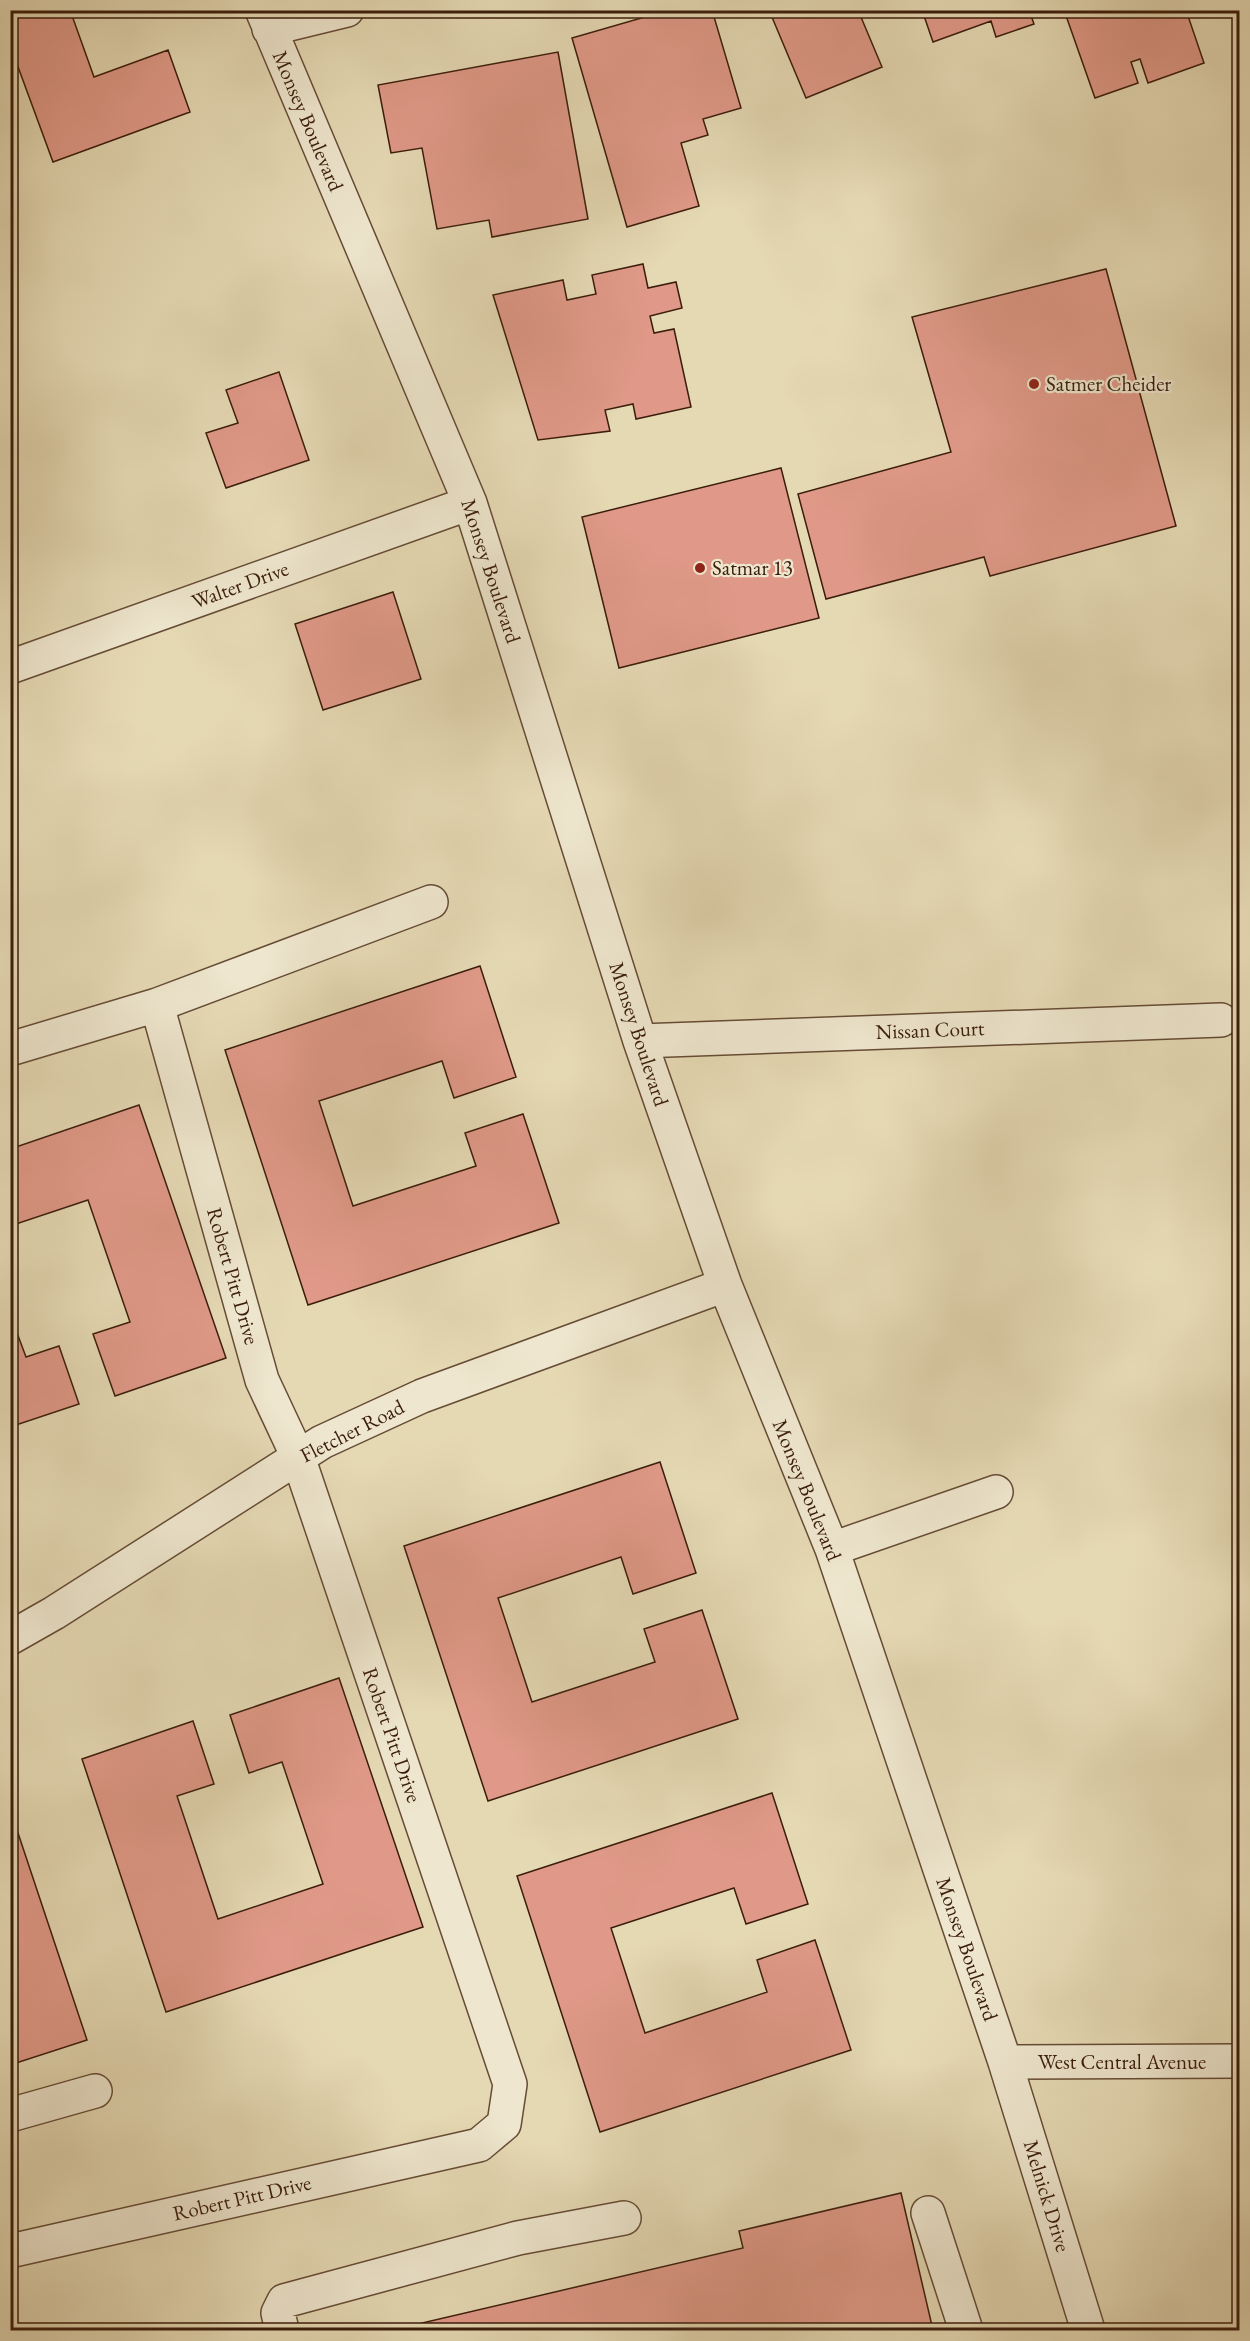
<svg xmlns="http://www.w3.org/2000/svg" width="1250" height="2341" viewBox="0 0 1250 2341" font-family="'EB Garamond',serif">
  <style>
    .building { fill: #e09988; stroke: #3b1d0b; stroke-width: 1.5 }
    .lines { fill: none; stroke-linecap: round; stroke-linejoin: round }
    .minor-casing { stroke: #664c35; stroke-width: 36 }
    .minor { stroke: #eee6ce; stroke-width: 33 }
    .poi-dot { fill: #8f2418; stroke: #eee6ce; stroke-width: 2 }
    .labels { text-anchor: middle; stroke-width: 4.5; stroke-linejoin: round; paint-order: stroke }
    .street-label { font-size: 21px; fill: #3b1d0b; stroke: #eee6ce }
    .poi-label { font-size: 21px; fill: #3b1d0b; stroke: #eee6ce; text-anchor: start }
  </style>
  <rect width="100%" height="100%" fill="#e5d9b4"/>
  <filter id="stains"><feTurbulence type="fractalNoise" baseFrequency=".00333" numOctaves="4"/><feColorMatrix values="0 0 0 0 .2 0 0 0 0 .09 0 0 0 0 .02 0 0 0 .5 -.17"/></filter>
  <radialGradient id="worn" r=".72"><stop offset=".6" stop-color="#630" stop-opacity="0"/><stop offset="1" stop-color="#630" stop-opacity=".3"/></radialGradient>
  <path class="building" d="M10,10H70L94,77L168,50L190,112L53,162L10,45Z
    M669,10H712L741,108L703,119L708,135L681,143L699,206L627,227L572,38Z
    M769,10H858L882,67L806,98Z
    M922,10H1029L1034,24L996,37L991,21L933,42Z
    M1064,10H1186L1204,63L1148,83L1140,59L1131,62L1138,83L1095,98Z
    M558,52L588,219L492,237L489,220L437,229L422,148L391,153L378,85Z
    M643,264L648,288L676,282L682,308L650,316L654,333L674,329L691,407L636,419L633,404L605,410L610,431L538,440L493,295L563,280L567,300L596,294L592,275Z
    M1106,269L1176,526L990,576L984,557L826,599L798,494L951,452L912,317Z
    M279,372L309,460L226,488L206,433L238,423L226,390Z
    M781,468L819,618L619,668L582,517Z
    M393,592L421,679L323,710L295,624Z
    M480,966L516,1077L454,1098L442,1061L319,1101L353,1206L476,1166L465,1133L523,1114L559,1223L308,1305L225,1050Z
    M139,1105L226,1358L115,1396L93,1334L130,1322L88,1200L10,1226V1149Z
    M10,1314L26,1357L59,1346L79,1404L10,1427Z
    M660,1462L696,1573L633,1594L621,1557L498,1598L532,1702L655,1662L644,1629L702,1610L738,1719L488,1801L404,1546Z
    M339,1678L423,1927L166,2012L82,1759L193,1721L214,1784L177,1796L218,1919L323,1884L282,1762L249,1773L230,1715Z
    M772,1793L808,1904L746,1924L734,1888L611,1928L645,2033L767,1992L757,1960L815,1940L851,2050L600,2132L517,1876Z
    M10,1809L87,2040L10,2065Z
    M901,2193L933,2330H424L422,2323L743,2248L739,2231Z"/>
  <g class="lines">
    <g class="minor-casing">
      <path id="minor" d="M262,10L470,503L640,1041L725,1285L832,1549L1005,2062L1088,2330
        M269,29L347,10
        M10,667L470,503
        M157,1005L431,902
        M640,1041L1221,1020
        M10,1049L157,1005L262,1380L298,1457L510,2084L504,2124L479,2145L10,2251
        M832,1549L996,1492
        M10,1638L54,1613L322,1442L422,1396L725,1285
        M1005,2062L1240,2061
        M10,2115L95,2091
        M928,2213L966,2330
        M282,2330L278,2313L284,2301L518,2238L624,2218"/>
    </g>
    <use href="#minor" class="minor"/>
  </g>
  <g class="poi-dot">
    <circle cx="1034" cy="384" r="6"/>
    <circle cx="700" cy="568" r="6"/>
  </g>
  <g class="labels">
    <g class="street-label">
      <text transform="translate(308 121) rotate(67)" y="7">Monsey Boulevard</text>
      <text transform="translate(491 571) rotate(72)" y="7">Monsey Boulevard</text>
      <text transform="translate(240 585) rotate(-20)" y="7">Walter Drive</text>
      <text transform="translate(930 1030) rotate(-2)" y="7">Nissan Court</text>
      <text transform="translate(639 1034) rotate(72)" y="7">Monsey Boulevard</text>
      <text transform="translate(233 1276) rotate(74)" y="7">Robert Pitt Drive</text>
      <text transform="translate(352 1431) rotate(-27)" y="7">Fletcher Road</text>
      <text transform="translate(807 1490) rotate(68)" y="7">Monsey Boulevard</text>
      <text transform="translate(392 1735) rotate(71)" y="7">Robert Pitt Drive</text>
      <text transform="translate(967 1949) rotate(71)" y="7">Monsey Boulevard</text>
      <text x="1122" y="2069">West Central Avenue</text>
      <text transform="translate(1047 2196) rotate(73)" y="7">Melnick Drive</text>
      <text transform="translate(242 2198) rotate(-13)" y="7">Robert Pitt Drive</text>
    </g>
    <g class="poi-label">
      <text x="1046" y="391">Satmer Cheider</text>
      <text x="712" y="575">Satmar 13</text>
    </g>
  </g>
  <rect width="1250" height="2341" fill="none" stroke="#e5d9b4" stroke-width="36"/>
  <rect x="12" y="12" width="1226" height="2317" fill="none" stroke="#3b1d0b" stroke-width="3"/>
  <rect x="18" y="18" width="1214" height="2305" fill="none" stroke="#3b1d0b" stroke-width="1.5"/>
  <rect width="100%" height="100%" filter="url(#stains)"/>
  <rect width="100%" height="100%" fill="url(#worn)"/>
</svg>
